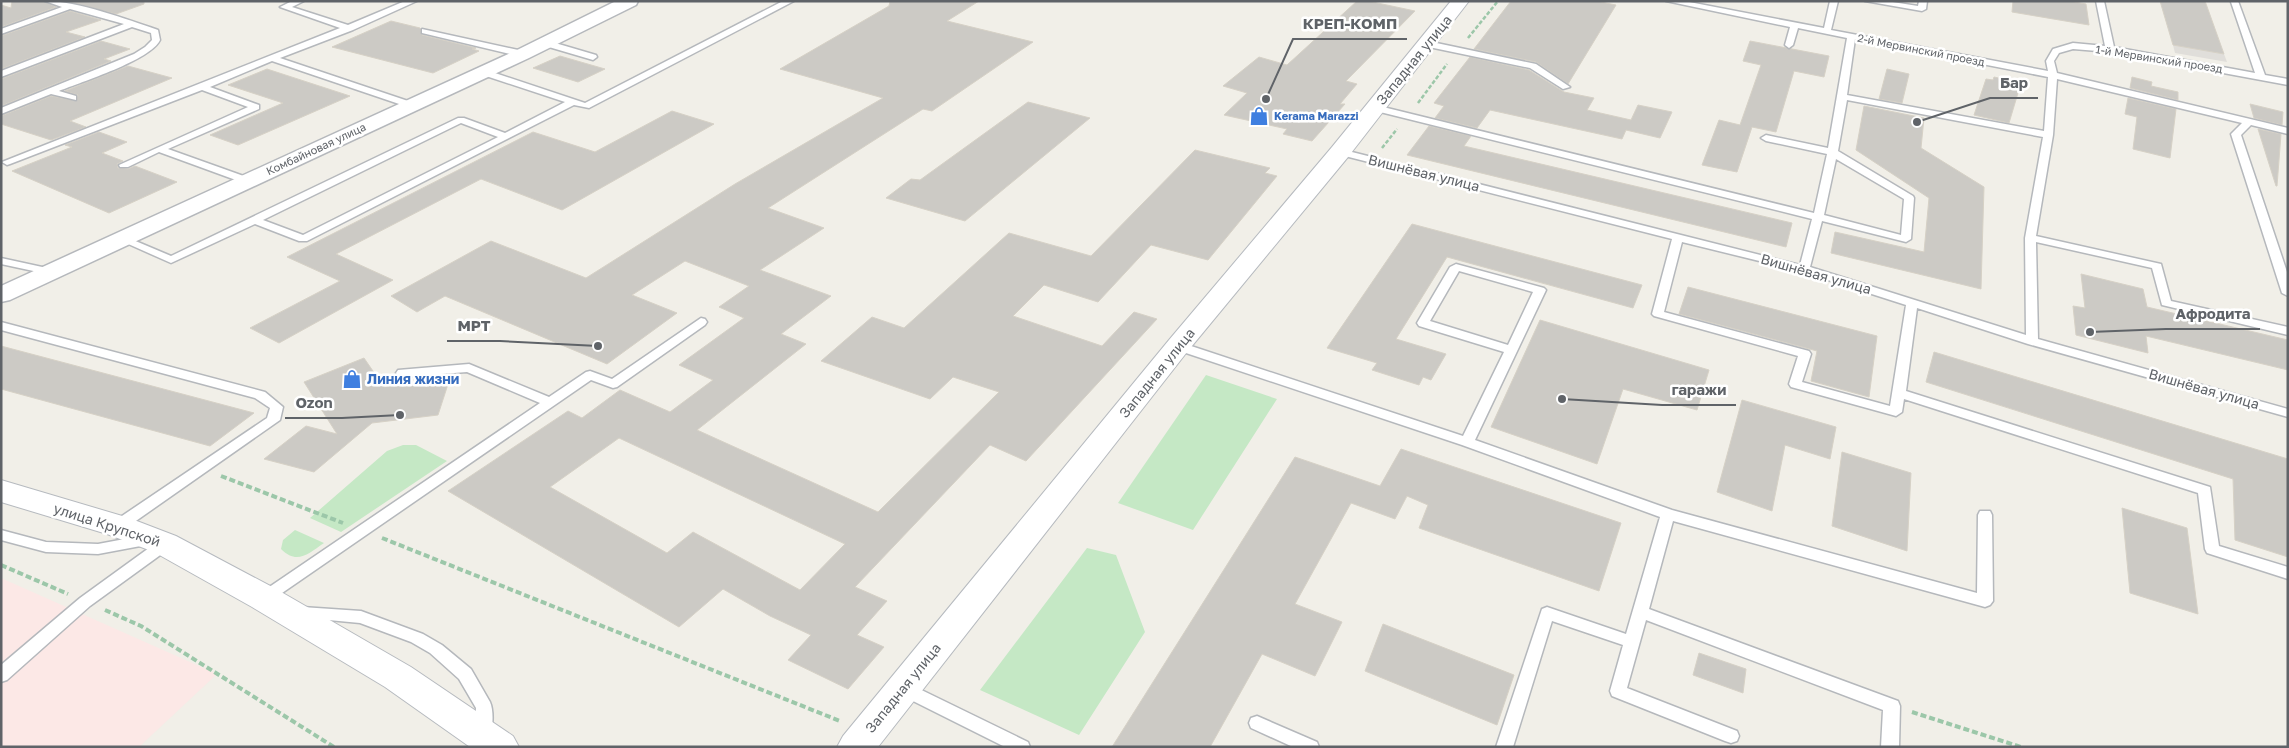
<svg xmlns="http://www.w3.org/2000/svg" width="2289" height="748" viewBox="0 0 2289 748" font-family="'Golos Text',sans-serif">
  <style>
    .industrial { fill: #e0deda }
    .medical { fill: #fce8e6 }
    .green { fill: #c5e8c5 }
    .building { fill: #cccac5; stroke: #d6d1c6; fill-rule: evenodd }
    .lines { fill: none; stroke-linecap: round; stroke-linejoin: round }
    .lane-casing { stroke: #b5b8bc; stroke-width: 3 }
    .street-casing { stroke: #b5b8bc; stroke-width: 3 }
    .secondary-casing { stroke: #b6babf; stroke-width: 2 }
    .path-far1 { stroke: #9cc7a9; stroke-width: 2.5; stroke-dasharray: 4 2; stroke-linecap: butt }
    .path { stroke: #9cc7a9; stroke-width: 4; stroke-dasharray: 6 3; stroke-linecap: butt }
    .lane { fill: #fff; fill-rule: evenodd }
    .street { fill: #fff; fill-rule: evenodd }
    .secondary { fill: #fff; fill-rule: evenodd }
    .labels { text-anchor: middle; stroke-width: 5; stroke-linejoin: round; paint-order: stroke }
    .far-street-label { font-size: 11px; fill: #5f6368; stroke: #fff }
    .far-shop-label { font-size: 11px; font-weight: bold; fill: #366cbe; stroke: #fff; text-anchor: start }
    .street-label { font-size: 14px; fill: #5f6368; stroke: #fff }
    .shop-label { font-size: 14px; font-weight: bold; fill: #366cbe; stroke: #fff; text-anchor: start }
    .leader { fill: none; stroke: #5f6368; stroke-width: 2 }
    .callout-dot { fill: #5f6368; stroke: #fff; stroke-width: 2 }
    .callout-label { font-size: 15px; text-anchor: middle; font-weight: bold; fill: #5f6368; stroke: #fff; stroke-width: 5; stroke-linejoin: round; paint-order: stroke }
  </style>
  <rect width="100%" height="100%" fill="#f1efe8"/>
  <path class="industrial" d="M2173,45L2224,54L2227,62L2175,53Z"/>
  <path class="medical" d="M1,578L217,674L139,747H1Z"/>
  <path class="green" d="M1206,375L1277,399L1193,530L1118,503Z
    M403,445H416L447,461L341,532L310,518L387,451Z
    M295,530L324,543C308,554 297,565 281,549L283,540Z
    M1087,548L1116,555L1145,632L1079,735L980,690Z"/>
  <path class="building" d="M12,1H43L56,7L1,27V5L11,8Z
    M67,1H144V4L116,14Z
    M890,1H979L947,21L1033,42L932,111L923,109L768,208L824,228L760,270L831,296L781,334L806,344L697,430L878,512L999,392L953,377L930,399L821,361L872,317L904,328L1009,233L1091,256L1195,150L1270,168L1265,173L1277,176L1208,260L1151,245L1098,302L1044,285L1013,316L1102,346L1134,312L1157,319L1026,461L990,445L855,587L887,601L857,635L884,647L848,689L788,660L811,635L770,616L723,589L679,627L448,491L568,411L582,418L620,390L670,412L713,380L679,365L744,318L719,307L749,286L685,261L632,295L677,313L607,364L445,296L417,312L391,296L491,241L586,278L735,184L883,98L780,69L889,6ZM619,438L845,544L800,590L693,532L667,553L550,487Z
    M1357,1H1368L1415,11L1346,81L1357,84L1340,104H1345L1312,141L1283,134L1287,129L1224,115L1247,93L1223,86L1259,57L1287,65Z
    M1511,1H1596L1616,5L1568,84L1536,62L1474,49Z
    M2013,1H2069L2086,4L2089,25L2012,12Z
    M2160,1H2205L2224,54L2173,45Z
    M70,11L101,20L66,32L85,37L1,69V36Z
    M391,21L420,28L422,35L476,48L472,49L479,51L433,73L332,47Z
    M101,41L130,49L104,59L111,61L1,106V79Z
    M1750,41L1829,56L1824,77L1794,71L1776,132L1752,127L1737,172L1702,165L1719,120L1740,125L1761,65L1743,61Z
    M560,56L605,69L578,82L533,68Z
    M1470,57L1529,70L1564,92L1594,98L1587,110L1631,120L1638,105L1672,112L1660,138L1626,130L1622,139L1490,110L1477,128L1435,118L1444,106L1434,103Z
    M128,66L172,78L70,121L86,127L51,140L1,124V116L51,96L77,101L78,95L65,91Z
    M267,69L350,96L238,145L210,135L283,103L228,85Z
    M1887,69L1909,74L1902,103L1879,99Z
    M1994,77L2021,83L2009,123L1974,115L1986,79L1993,80Z
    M2132,77L2152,82L2151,86L2178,92V100L2130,88Z
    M2128,98L2176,109L2170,158L2133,149L2137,117L2125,114Z
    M1028,102L1090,118L965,221L886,198L911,179L920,180Z
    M2250,104L2283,112L2282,125L2254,118Z
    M1864,106L1924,118L1921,148L1984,187L1981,289L1831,253L1835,232L1924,252L1929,198L1856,150Z
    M672,111L714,124L562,210L481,179L336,254L393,280L279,343L250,328L340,281L287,257L533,132L595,152Z
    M1429,126L1471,136L1464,146L1792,223L1786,247L1407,155Z
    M2258,129L2281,134L2277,186H2276Z
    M99,132L127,142L102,153L123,161L117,164L118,168L128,169L135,166L177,182L109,213L12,171L72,147L65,145Z
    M1412,224L1642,285L1633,308L1447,257L1396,339L1446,354L1431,380L1423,377L1419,385L1372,370L1377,363L1327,348Z
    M2081,274L2143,289L2147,307L2288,340V370L2146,336L2148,353L2076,335L2073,306L2085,308Z
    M1688,287L1877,336L1869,397L1811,381L1817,351L1679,314Z
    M1540,320L1709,370L1697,410L1623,389L1597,464L1491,427Z
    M1,346L254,413L210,446L1,389Z
    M1934,352L2288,459V557L2235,540L2233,479L1926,382Z
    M364,358L384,387L450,378L438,415L372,423L314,472L264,459L306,426L337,434L304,382Z
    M1742,400L1836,427L1830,459L1785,445L1772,511L1717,492Z
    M1401,449L1621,523L1599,591L1419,528L1428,505L1407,496L1395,519L1351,503L1295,604L1342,622L1315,676L1262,654L1210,747H1112L1295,457L1380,486Z
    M1842,452L1911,473L1907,551L1832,526Z
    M2122,508L2187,528L2198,614L2130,593Z
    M1383,624L1514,675L1497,725L1365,671Z
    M1699,653L1746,669L1743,693L1693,675Z"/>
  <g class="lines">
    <g class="lane-casing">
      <path id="lane" d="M45,1C78,1 126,19 158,30L160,40C151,60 81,82 59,91L76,96V100L51,94L1,114V108L134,54L145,47L152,40L151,33L132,27L1,77V71L124,24L70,9L1,34V29L62,7Z
        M292,1H304L292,7L348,25L405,1H417L353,30L280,58L414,103V107H408L272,61L210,87L259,105V109L168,149L252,179V183H244L159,152L128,167H120L119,165L248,107L202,90L10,164L7,165L2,162L340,28L280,7Z
        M783,1H794L589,108L574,105L307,241H299L255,224L171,263L117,239L118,237H126L171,256L458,118H464L505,133L565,102L480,74V70H486L585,103ZM461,123L498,137L303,235L263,220Z
        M1666,1H1684L1824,28L1830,1H1838L1831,30L2048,71L2046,61L2053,49L2073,43L2105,46L2096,1H2104L2114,47L2255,73L2231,2L2238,1L2265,75L2288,79V85L2110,52L2073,49L2059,53L2054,61L2057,73L2288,128V134L2251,125L2241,135L2288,275V296L2282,293L2231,134L2242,123L2057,79L2053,135L2036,236L2161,264L2171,301L2288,327V335L2162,305L2152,268L2036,242L2038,339L2288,409V417L2028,344L1917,308L1906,391L2210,487L2219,546L2288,567V579L2207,553L2205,549L2198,493L1904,399L1902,412L1896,416L1791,387L1789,384L1798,356L1654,316L1652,314L1672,239L1337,154L1335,152L1340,149L1800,265L1812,219L1372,110L1370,108L1375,105L1814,213L1827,154L1766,141L1761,138L1766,135L1828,148L1847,38L1798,28L1793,45L1789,48L1785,45L1790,27ZM1855,39L2048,77L2044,131L1847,95ZM1847,100L2043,137L2025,238L2026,335L1810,267L1822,221L1906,242L1911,239L1914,198L1913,196L1838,151ZM1836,159L1904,199L1901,235L1824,215ZM1682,242L1800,271L1906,305L1890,406L1802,382L1811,354L1809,351L1664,312Z
        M1865,1H1886L1918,6L1919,1H1927L1926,9L1922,11Z
        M422,29L523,51L527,54L523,57L422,33Z
        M545,40L596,55L597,57L593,60L542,45L541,43Z
        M1427,41L1536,64L1570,87L1563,89L1530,68L1424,46V42Z
        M1,258L56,270L58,272L52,275L1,264Z
        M1456,264L1544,288L1546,290L1475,440L1672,510L1977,593L1978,515L1980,511H1990L1992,515L1993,601L1990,605L1985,607L1673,521L1649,609L1898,701L1900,706L1899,747H1881L1883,710L1646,620L1627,688L1737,731L1739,736L1737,741L1731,743L1725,741L1612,696L1610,691L1623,645L1552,621L1513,747H1496L1542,609L1547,607L1626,634L1660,517L1462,445L1174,349L1172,346L1178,342L1182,343L1463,436L1504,352L1419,326L1417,323L1450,267ZM1459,271L1533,292L1508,345L1430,321Z
        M701,318L705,319L707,322L705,325L617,387L613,388L591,380L269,602L264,604L259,602L256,598L259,594L540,403L467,372L402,377L398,376L396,373L398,370L469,364L549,397L586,372L590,371L612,379Z
        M1,322L265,392L283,407L280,420L123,530H113L111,526L113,522L267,418L270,408L255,398L1,330Z
        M1,530L46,542L98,544L146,535L151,536L153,540L151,544L146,545L98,554L46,552L1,540Z
        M165,539L170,540L172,544L170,548L90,606L7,680L1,682V665L80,598L160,540Z
        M302,607L361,611L423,634L442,645L471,669L490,702C494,711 493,729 489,738L483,740L477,738L475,733L476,708L459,679L430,653L411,642L360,623L297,617L294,613L297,609Z
        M903,681L1028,742L1030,747H1005L897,693L895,688L897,683Z
        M1257,716L1317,742L1319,747H1293L1251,728L1249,723L1251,718Z"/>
    </g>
    <g class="street-casing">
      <path id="street" d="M616,1H638L636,5L529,58L10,300L1,302V286L517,50Z"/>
    </g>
    <g class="secondary-casing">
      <path id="secondary" d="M1451,1H1469L1348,157L1187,352L878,747H837L843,736L1169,340L1332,147Z
        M1,480L129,518L176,536L276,589L411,667L513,736L519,747H470L385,687L252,607L154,552L107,534L1,502Z"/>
    </g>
    <path class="path-far1" d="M1468,38L1498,1
      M1418,103L1447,64
      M1382,148L1397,129"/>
    <path class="path" d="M221,476L343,523
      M382,538L840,721
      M1,565L68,594
      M105,610L141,626L334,747
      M1912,712L2021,747"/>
    <use href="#lane" class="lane"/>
    <use href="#street" class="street"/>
    <use href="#secondary" class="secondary"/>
  </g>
  <defs>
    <g id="shop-bare" transform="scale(1.5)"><path d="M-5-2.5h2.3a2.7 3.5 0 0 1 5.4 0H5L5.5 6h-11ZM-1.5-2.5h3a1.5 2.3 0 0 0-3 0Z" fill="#3f7fe0" stroke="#fff" stroke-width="2.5" paint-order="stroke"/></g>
  </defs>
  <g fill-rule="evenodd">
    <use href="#shop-bare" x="1259" y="116"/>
    <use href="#shop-bare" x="352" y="379"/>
  </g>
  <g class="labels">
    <g class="far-street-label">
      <text transform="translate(1921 50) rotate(11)" y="4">2-й Мервинский проезд</text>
      <text transform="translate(2159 59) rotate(9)" y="4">1-й Мервинский проезд</text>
      <text transform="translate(316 149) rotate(-25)" y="4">Комбайновая улица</text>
    </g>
    <g class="far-shop-label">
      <text x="1274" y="120">Kerama Marazzi</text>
    </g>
    <g class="street-label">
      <text transform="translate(1414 60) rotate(-51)" y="5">Западная улица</text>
      <text transform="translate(1424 173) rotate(14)" y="5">Вишнёвая улица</text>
      <text transform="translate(1816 274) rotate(16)" y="5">Вишнёвая улица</text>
      <text transform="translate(1157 373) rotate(-51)" y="5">Западная улица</text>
      <text transform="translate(2204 389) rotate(16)" y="5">Вишнёвая улица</text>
      <text transform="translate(107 525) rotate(18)" y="5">улица Крупской</text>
      <text transform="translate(903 688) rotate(-51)" y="5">Западная улица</text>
    </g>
    <g class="shop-label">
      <text x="367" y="384">Линия жизни</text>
    </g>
  </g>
  <path class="leader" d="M1266 99L1293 39H1407M1917 122L1990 98H2038M2090 332L2166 329H2260M598 346L500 341H447M1562 399L1662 405H1736M400 415L342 418H285"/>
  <g class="callout-dot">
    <circle cx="1266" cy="99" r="5"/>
    <circle cx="1917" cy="122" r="5"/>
    <circle cx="2090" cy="332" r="5"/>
    <circle cx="598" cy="346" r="5"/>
    <circle cx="1562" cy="399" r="5"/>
    <circle cx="400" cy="415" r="5"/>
  </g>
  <g class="callout-label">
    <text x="1350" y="29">КРЕП-КОМП</text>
    <text x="2014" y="88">Бар</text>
    <text x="2213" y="319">Афродита</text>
    <text x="474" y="331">МРТ</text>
    <text x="1699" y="395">гаражи</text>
    <text x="314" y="408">Ozon</text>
  </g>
  <rect width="2289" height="748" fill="none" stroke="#5f6368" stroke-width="5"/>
</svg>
